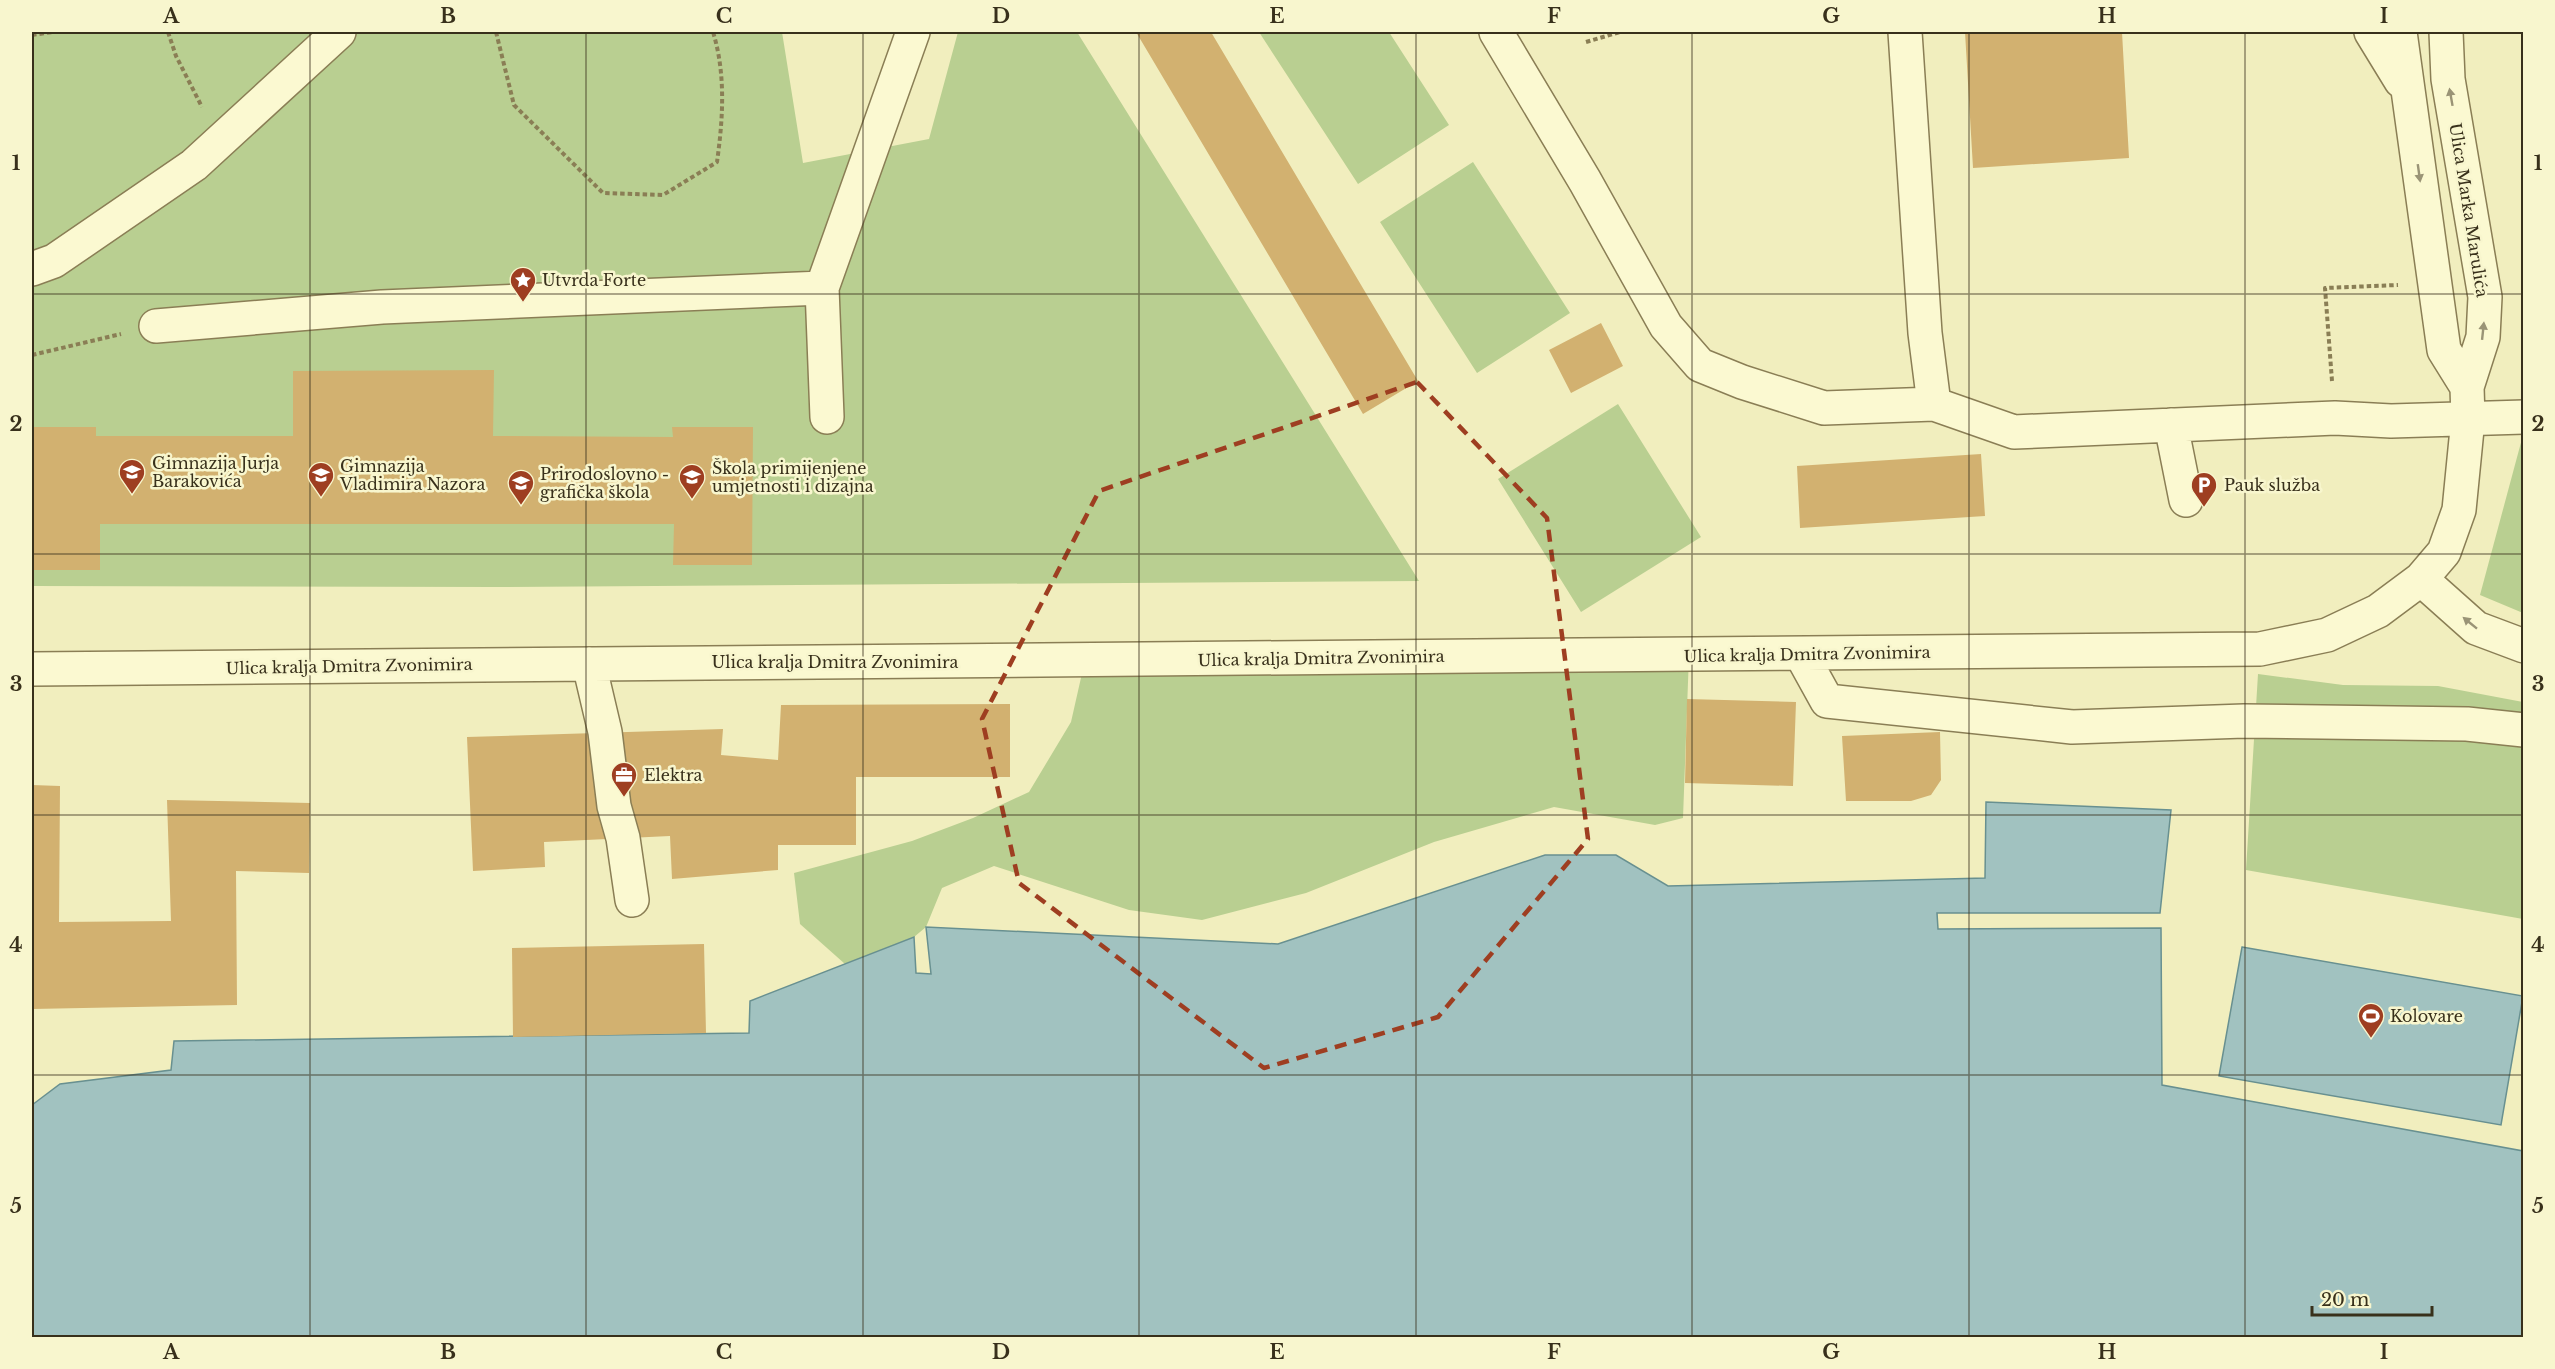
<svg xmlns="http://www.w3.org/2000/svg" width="2555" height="1369" viewBox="0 0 2555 1369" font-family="'Libre Baskerville',serif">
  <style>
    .green { fill: #b9cf91 }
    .water { fill: #a1c2c0; stroke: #689090; stroke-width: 1.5 }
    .building { fill: #d2b170 }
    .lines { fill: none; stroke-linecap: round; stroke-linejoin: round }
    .minor-casing { stroke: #8a7e55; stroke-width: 36 }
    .path { stroke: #8a7e55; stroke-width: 4; stroke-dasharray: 4.5 3; stroke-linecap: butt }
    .minor { stroke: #fbf9d1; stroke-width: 33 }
    .oneway { fill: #9a9476 }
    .marked { fill: none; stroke: #9e3e21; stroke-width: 4.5; stroke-dasharray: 12 8; stroke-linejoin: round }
    .grid { fill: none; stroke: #38301b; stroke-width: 1.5; stroke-opacity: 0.55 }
    .labels { text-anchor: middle; stroke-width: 5; stroke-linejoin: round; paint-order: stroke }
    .street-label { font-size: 16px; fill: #38301b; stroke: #f8f6ce }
    .poi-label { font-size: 16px; fill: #38301b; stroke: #f8f6ce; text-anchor: start }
    .neatline { fill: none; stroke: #38301b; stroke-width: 2 }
    .grid-label { font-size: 20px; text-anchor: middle; font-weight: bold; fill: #38301b }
  </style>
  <rect width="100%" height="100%" fill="#f1eebe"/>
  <path class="green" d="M32,32H782L803,163L929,139L958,32H1077L1419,581L498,587L32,586Z
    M1259,32H1389L1449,125L1358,184Z
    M1473,162L1570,313L1477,373L1380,222Z
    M1618,404L1701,537L1581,612L1498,479Z
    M2523,435H2524L2523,613L2480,595Z
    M1689,655L1683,818L1655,825L1554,807L1434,842L1306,893L1202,920L1129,910L994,866L942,888L926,927L914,937L845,964L800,924L794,873L912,841L973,818L1029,792L1071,722L1085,660Z
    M2258,674L2343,685L2438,686L2523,702V919L2246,870Z"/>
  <path class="water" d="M1986,802L2171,810L2160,913H1937L1938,929L2161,928L2162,1085L2523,1151V1337L32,1338V1105L60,1084L171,1070L174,1041L749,1033L750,1001L914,937L916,973L931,974L926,927L1278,944L1545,855H1616L1668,886L1985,878Z
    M2242,947L2523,996L2501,1125L2219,1076Z"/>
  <path class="building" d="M1136,32H1211L1418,381L1363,414Z
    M1965,32H2122L2129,158L1973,168Z
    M1601,323L1623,366L1571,393L1549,350Z
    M494,370L493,436L673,437L672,427H753L752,565H673L674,524H100V570H32V427H96V436H293V371Z
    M1981,454L1985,516L1800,528L1797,466Z
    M1687,699L1796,702L1793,786L1685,783Z
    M1010,704V777H856V845H778V870L672,879L670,836L544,842L545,867L473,871L467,737L723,729L721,755L778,760L781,705Z
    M1940,732L1941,780L1931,795L1911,801H1846L1842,736Z
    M32,785L60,786L59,922L171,921L167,800L310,803L309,873L236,871L237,1005L32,1009Z
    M704,944L706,1033L513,1037L512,948Z"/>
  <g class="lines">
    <g class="minor-casing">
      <path id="minor" d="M1496,32L1585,181L1666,326L1700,365L1742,382L1824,408L1934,404L2014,432L2335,418L2391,421L2524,417
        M1905,32L1925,333L1934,404
        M2371,32L2401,81
        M2400,32L2444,350L2467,387
        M32,269L54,261L194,165L339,32
        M156,326L382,307L822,288
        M827,417L822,288L913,32
        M2171,425L2186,500
        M2421,579L2476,628L2524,646
        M1801,654L1827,701L2072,727L2244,721L2467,724L2524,730
        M589,664L605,732L614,806L623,838L632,900
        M32,669L2260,649L2327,635L2378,611L2421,579L2444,552L2459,510L2468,419L2467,387L2483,337L2485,297L2448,79L2446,32"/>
    </g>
    <path class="path" d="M168,32L176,56L202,107
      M496,32L514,105L603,193L663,195L717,162C723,119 726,74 713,32
      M32,35L53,32
      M1586,42L1620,32
      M32,355L121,334
      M2332,381L2325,288L2398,285"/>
    <use href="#minor" class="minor"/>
  </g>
  <defs><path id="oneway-solid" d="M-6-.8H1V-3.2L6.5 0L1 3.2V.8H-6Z" transform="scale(1.5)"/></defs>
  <g class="oneway">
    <use href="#oneway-solid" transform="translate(2451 97) rotate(-100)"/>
    <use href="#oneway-solid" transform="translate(2419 173) rotate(82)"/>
    <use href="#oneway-solid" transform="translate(2483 331) rotate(-84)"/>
    <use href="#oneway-solid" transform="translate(2470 623) rotate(-141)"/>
  </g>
  <path class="marked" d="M1417,382L1547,518L1588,839L1438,1017L1264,1068L1019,883L982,719L1099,491Z"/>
  <path class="grid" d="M310,32V1338M586,32V1338M863,32V1338M1139,32V1338M1416,32V1338M1692,32V1338M1969,32V1338M2245,32V1338M32,294H2524M32,554H2524M32,815H2524M32,1075H2524"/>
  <defs>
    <g id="sight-pin" transform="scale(1.35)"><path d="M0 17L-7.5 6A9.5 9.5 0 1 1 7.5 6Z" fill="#9e3e21" stroke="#f8f6ce"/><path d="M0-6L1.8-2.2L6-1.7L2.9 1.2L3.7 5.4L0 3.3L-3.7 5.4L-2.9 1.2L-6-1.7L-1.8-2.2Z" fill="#fff"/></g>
    <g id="school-pin" transform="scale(1.35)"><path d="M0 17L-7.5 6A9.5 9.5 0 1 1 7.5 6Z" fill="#9e3e21" stroke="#f8f6ce"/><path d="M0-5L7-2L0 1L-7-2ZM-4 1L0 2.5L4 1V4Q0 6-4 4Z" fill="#fff"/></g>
    <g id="parking-pin" transform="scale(1.35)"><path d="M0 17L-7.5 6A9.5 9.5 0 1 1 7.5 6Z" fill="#9e3e21" stroke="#f8f6ce"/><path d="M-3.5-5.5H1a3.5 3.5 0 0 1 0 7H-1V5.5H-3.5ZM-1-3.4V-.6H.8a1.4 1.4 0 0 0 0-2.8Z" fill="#fff"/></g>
    <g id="office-pin" transform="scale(1.35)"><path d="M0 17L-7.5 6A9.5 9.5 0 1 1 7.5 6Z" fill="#9e3e21" stroke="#f8f6ce"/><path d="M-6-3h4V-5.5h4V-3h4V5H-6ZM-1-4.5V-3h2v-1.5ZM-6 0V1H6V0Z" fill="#fff"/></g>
    <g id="stadium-pin" transform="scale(1.35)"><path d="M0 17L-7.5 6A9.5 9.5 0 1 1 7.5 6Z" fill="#9e3e21" stroke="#f8f6ce"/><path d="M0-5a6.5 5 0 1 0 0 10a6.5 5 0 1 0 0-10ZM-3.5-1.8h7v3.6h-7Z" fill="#fff"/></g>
  </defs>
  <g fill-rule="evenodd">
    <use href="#sight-pin" x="523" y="280"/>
    <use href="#school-pin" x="132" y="472"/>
    <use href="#school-pin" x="321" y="475"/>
    <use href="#school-pin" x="692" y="477"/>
    <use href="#school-pin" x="521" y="483"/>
    <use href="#parking-pin" x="2204" y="485"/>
    <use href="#office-pin" x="624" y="775"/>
    <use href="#stadium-pin" x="2371" y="1016"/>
  </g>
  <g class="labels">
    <g class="street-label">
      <text transform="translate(2469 210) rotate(81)" y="6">Ulica Marka Marulića</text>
      <text transform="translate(1807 654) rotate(-1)" y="6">Ulica kralja Dmitra Zvonimira</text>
      <text transform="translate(1321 658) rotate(-1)" y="6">Ulica kralja Dmitra Zvonimira</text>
      <text x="835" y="668">Ulica kralja Dmitra Zvonimira</text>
      <text transform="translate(349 666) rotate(-1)" y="6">Ulica kralja Dmitra Zvonimira</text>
    </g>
    <g class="poi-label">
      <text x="542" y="286">Utvrda Forte</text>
      <text x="152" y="469">Gimnazija Jurja<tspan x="152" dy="18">Barakovića</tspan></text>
      <text x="340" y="472">Gimnazija<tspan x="340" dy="18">Vladimira Nazora</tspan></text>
      <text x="712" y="474">Škola primijenjene<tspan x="712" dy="18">umjetnosti i dizajna</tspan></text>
      <text x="540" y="480">Prirodoslovno -<tspan x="540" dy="18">grafička škola</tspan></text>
      <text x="2224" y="491">Pauk služba</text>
      <text x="644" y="781">Elektra</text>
      <text x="2390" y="1022">Kolovare</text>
    </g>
  </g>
  <rect width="2555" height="1369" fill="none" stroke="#f8f6ce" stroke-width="66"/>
  <path d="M2312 1306v9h120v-9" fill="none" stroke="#38301b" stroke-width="3"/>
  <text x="2321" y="1306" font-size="18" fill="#38301b" stroke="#f8f6ce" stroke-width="4.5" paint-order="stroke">20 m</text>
  <rect x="33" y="33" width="2489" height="1303" class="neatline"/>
  <g class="grid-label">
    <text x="171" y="23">A</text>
    <text x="448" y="23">B</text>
    <text x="724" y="23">C</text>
    <text x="1001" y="23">D</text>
    <text x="1277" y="23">E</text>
    <text x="1554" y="23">F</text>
    <text x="1831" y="23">G</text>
    <text x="2107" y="23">H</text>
    <text x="2384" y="23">I</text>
    <text x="16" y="170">1</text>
    <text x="2538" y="170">1</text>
    <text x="16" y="431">2</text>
    <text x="2538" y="431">2</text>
    <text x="16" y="691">3</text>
    <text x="2538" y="691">3</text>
    <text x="16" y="952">4</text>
    <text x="2538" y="952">4</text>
    <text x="16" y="1213">5</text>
    <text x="2538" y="1213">5</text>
    <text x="171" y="1359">A</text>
    <text x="448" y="1359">B</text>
    <text x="724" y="1359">C</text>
    <text x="1001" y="1359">D</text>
    <text x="1277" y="1359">E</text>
    <text x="1554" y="1359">F</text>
    <text x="1831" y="1359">G</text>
    <text x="2107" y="1359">H</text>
    <text x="2384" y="1359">I</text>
  </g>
</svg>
